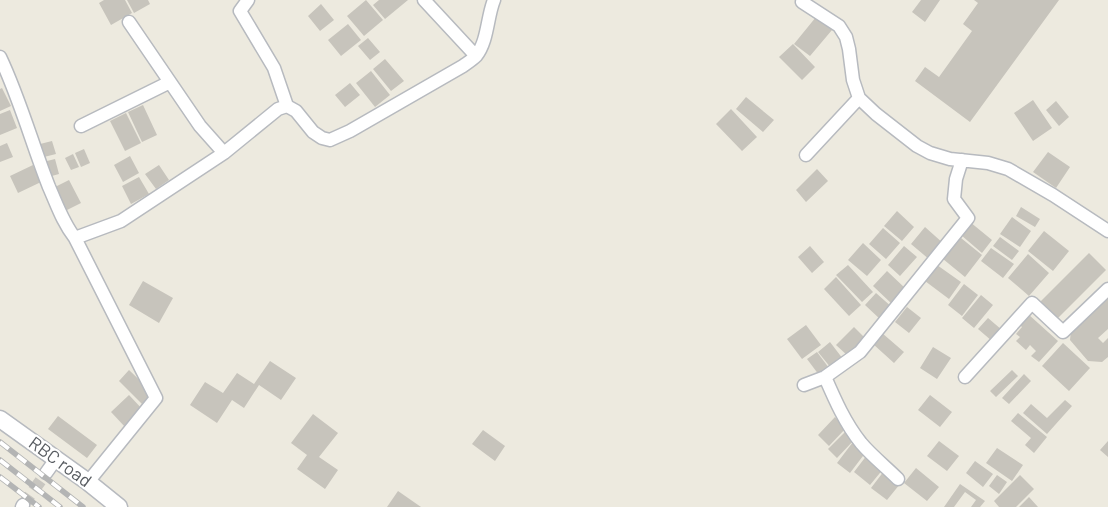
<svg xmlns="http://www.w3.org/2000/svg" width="1108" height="507" viewBox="0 0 1108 507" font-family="Barlow,sans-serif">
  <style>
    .building { fill: #c7c4bc }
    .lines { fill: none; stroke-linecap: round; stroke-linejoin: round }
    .minor-tunnel { stroke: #c8c6c0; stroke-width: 12; stroke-dasharray: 12 6; stroke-linecap: butt }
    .minor-casing { stroke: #b7babf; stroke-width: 15 }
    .tertiary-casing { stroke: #b7babf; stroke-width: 19 }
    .minor { stroke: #fff; stroke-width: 12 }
    .tertiary { stroke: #fff; stroke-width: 16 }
    .rail-casing { stroke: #b3b4b4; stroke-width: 5.5 }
    .rail { stroke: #fff; stroke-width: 4; stroke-dasharray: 11; stroke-linecap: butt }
    .labels { text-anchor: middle; stroke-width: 4; stroke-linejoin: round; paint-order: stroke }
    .street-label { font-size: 18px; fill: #585c61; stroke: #fff }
  </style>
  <rect width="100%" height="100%" fill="#edeadf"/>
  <path class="building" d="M104,0H125L132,13L111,25L99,3Z
    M127,0H148L150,4L134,13Z
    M366,0L383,20L364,36L347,16Z
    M379,0H408L385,19L373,5Z
    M921,0H940L925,22L912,12Z
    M974,0H1059L970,122L915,81L925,67L939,77L972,31L963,24L978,3Z
    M321,4L334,20L320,31L308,16Z
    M816,17L832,30L810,56L794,44Z
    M348,24L361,40L341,56L328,40Z
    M368,38L380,52L370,60L358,46Z
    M793,44L815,67L802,80L779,57Z
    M385,59L404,81L391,91L373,69Z
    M371,71L390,95L375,107L356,83Z
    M350,83L360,95L345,107L335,95Z
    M2,88L11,106L0,111V89Z
    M746,97L774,120L763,132L736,109Z
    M1033,100L1052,128L1033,141L1014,113Z
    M1056,101L1069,117L1059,126L1046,110Z
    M143,105L157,135L142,142L128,112Z
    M731,109L757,137L742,151L716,124Z
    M10,110L17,128L0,135V114Z
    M126,113L141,143L125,151L110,121Z
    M52,141L56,154L44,157L40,144Z
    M7,143L13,157L0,162V146Z
    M84,149L90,163L81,167L75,153Z
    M1048,152L1070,167L1056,188L1033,172Z
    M73,154L79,167L71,170L65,158Z
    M130,156L139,173L123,182L114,165Z
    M55,159L59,174L48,177L43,162Z
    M33,165L41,182L18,193L10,176Z
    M159,165L169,180L156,189L145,174Z
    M817,169L828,181L806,202L796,190Z
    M139,177L149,194L131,204L122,186Z
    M69,180L81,203L63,212L51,189Z
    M1021,207L1040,219L1035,227L1016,216Z
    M897,211L914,227L902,241L884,226Z
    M1012,217L1031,231L1020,247L1000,234Z
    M970,222L992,240L982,253L961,235Z
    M925,227L944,244L930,260L911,244Z
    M883,228L900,243L886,259L869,244Z
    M1044,231L1069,251L1053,271L1028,251Z
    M1000,237L1019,251L1012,260L993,246Z
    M961,238L982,255L965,277L943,259Z
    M863,243L881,260L867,276L848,260Z
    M810,246L824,262L812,273L798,257Z
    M904,246L917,257L900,276L888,265Z
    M991,248L1014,264L1003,278L981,261Z
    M1089,253L1106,270L1056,320L1039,303Z
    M1028,254L1049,273L1029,296L1008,278Z
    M848,265L873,292L862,302L836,275Z
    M937,265L961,282L949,299L925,281Z
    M887,271L906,289L892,304L873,286Z
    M836,277L861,305L849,316L824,289Z
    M143,281L173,298L159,323L129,305Z
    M964,284L978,295L962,316L948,305Z
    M876,293L893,308L881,320L865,305Z
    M981,295L993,305L974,328L962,318Z
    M1108,296V329L1098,338L1103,343L1108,338V357L1102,362L1088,361L1070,340L1071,331Z
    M907,307L921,318L909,333L895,322Z
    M1028,314L1058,341L1039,362L1031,356L1036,351L1030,345L1026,350L1016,341L1020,337L1016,334L1022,327L1019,324Z
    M988,318L1002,330L992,341L978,329Z
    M806,325L821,345L802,359L787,339Z
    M854,327L865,338L848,356L836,345Z
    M882,333L904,352L894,363L873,344Z
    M830,342L843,359L831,368L818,352Z
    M1063,343L1090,368L1069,391L1042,366Z
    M933,347L951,358L937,379L920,368Z
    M817,352L829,368L819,375L807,359Z
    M270,361L296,378L281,400L259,385L244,408L232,400L217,423L190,405L205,382L223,393L237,373L254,384Z
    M129,370L153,393L142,404L119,381Z
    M1012,370L1018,376L996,397L990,391Z
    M1024,374L1031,381L1009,404L1002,398Z
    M129,395L144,411L126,428L111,412Z
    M930,395L952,412L940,427L918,410Z
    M1065,400L1072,406L1047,434L1023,413L1031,404L1047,418Z
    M1018,413L1047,437L1034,453L1025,445L1031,438L1011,421Z
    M313,414L338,433L319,457L338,470L325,489L297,469L307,455L291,443Z
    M58,416L97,445L87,458L48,429Z
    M835,417L846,428L829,446L818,435Z
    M483,430L505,446L495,461L472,444Z
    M845,432L854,440L837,458L828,449Z
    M939,441L959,456L947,471L927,456Z
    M1108,441V457L1100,450Z
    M853,442L866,452L850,473L837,463Z
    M997,448L1023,465L1012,481L986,463Z
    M867,455L884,468L870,485L854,472Z
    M975,461L993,474L983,487L966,473Z
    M916,468L939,487L927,501L904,483Z
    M884,471L900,484L887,500L871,488Z
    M997,475L1007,482L999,494L989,486Z
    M1020,475L1034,489L1016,507H999L994,501Z
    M960,484L985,501L980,507H971L976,500L965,492L954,507H944Z
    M398,491L421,507H387Z
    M1029,497L1038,507H1019Z"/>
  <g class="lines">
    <path class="minor-tunnel" d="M23,505L46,473"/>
    <g class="minor-casing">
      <path id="minor" d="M248,0L240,11L274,68L287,106
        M424,0L476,56
        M802,2L839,26L846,37L849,49L853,80L859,98L876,114L917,146L930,153L950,159L988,163L1008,169L1053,195L1108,231
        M129,22L200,126L224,153
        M0,57C20,99 32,144 49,187C57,205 63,223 75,238L121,221L224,153L278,109L287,106L296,111L313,132L322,138L330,140L350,131L463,66C467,63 472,60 476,56C488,41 487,17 494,0
        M81,126L170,82
        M806,155L859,98
        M75,238L156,398L88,482
        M825,377C835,400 845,423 861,443C872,456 886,467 898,479
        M965,377L1032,303L1063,332L1108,289
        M804,385L825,377L860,352L968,218L954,199L956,179L962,160
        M46,473L56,459
        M22,507L23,505"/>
    </g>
    <g class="tertiary-casing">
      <path id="tertiary" d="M0,419L88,482L119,507"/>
    </g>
    <use href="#minor" class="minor"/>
    <use href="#tertiary" class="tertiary"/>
    <g class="rail-casing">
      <path id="rail" d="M0,442L83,507
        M0,460L60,507
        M0,477L39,507"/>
    </g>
    <use href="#rail" class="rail"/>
  </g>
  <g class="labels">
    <g class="street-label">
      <text transform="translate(60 462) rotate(36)" y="6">RBC road</text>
    </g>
  </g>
</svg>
